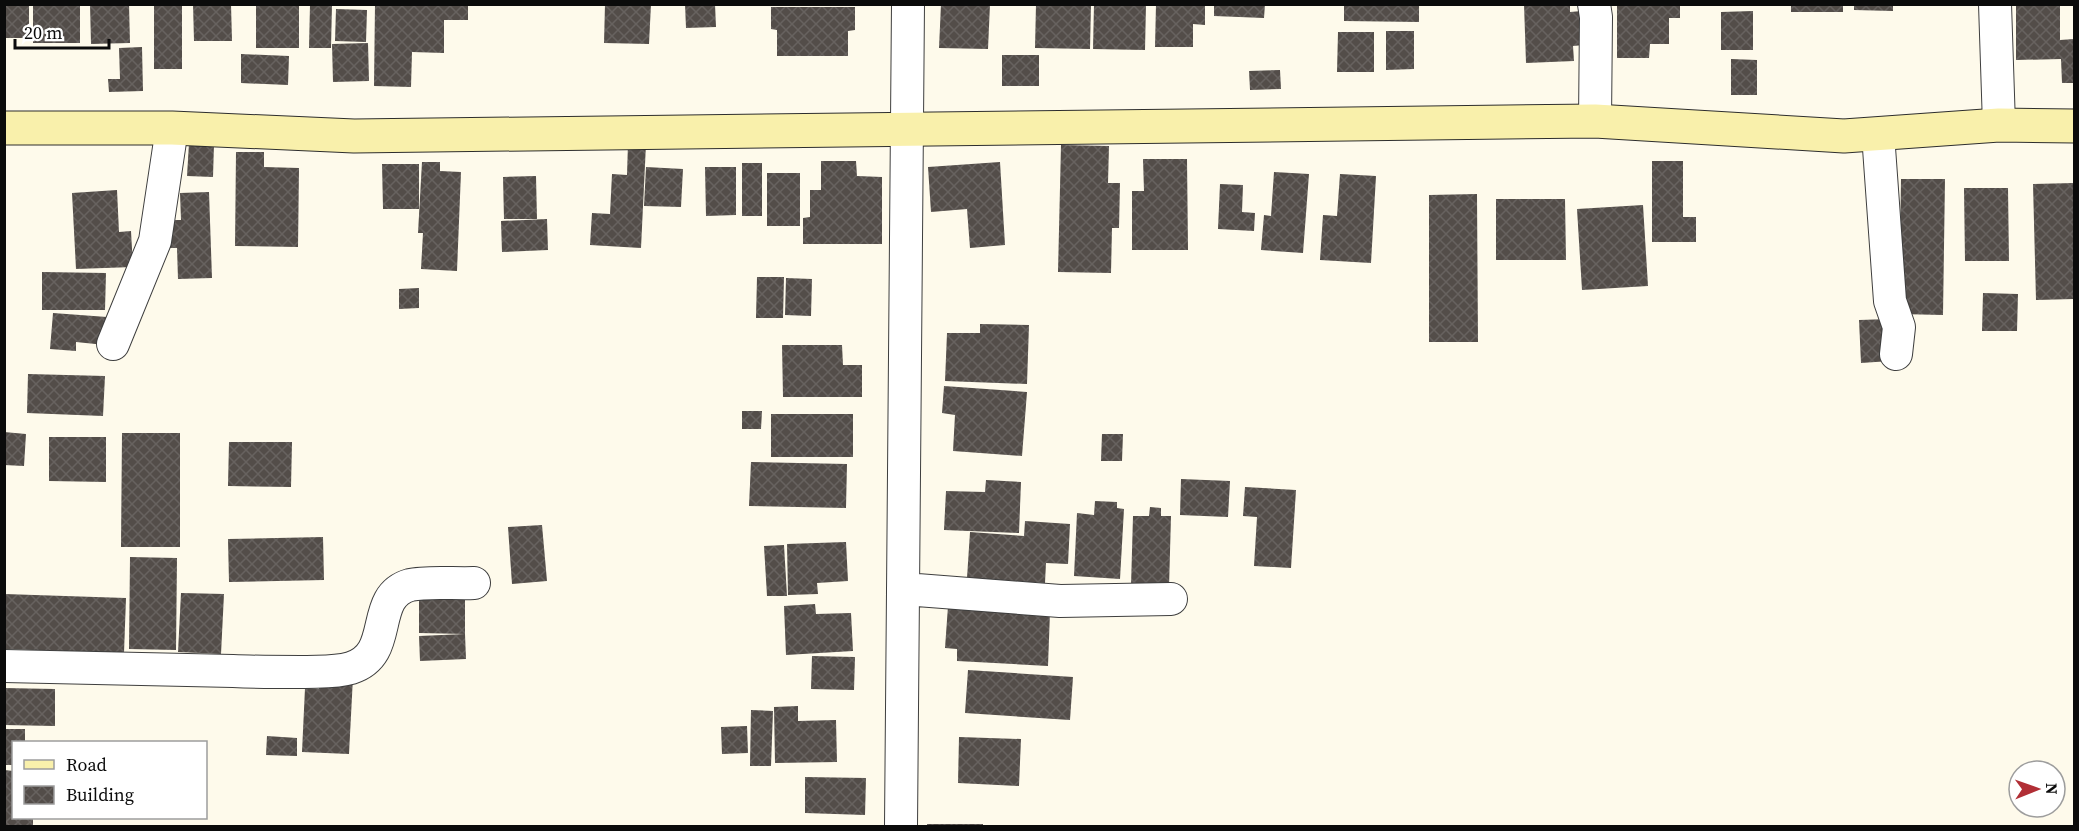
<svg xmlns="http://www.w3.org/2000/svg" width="2079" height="831" viewBox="0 0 2079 831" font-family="'Source Serif 4',serif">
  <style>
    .building { fill: url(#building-cross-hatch) }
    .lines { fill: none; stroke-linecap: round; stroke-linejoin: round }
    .street-casing { stroke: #3e3e3e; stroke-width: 34 }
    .secondary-casing { stroke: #2d2d2d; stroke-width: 35 }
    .street { stroke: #fff; stroke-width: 32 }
    .secondary { stroke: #f9f0ab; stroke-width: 33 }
  </style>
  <defs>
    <pattern id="building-cross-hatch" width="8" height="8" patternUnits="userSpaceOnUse" patternTransform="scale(1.5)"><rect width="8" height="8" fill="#534d49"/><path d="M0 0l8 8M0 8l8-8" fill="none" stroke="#67625f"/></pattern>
  </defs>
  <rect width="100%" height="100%" fill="#fefaeb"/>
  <path class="building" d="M4,4H29V38H4Z
    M33,4H80V43H33Z
    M90,4H129L130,43L91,44Z
    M154,4H182V69H154Z
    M193,4H231L232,41H194Z
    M256,4H299V48H256Z
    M375,4H468V20H444V53L412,52L411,87L374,86Z
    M605,4H651L649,44L604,43Z
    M685,4H715L716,27L686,28Z
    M941,4H990L988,49L939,48Z
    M1036,4H1091L1090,49L1035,48Z
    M1094,4H1146L1145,50L1093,49Z
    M1156,4H1205V25L1193,24V47H1155Z
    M1214,4H1265L1264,18L1214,16Z
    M1344,4H1419V22L1344,21Z
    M1524,4H1570V12L1582,11L1584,45L1573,46L1574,61L1526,63Z
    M1617,4H1680V18H1669V44H1650L1649,58H1617Z
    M1791,4H1843V12H1791Z
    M2016,4H2060V40L2074,39V83H2062L2061,59L2016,60Z
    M310,5H332L331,48H309Z
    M1854,5H1893V11L1854,10Z
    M771,7H855V30L848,31V56H777V30L771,29Z
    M336,9L367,10L366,42L335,41Z
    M1753,11V50H1721V12Z
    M1386,31H1414V69L1386,70Z
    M1338,32H1374V72H1337Z
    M368,43L369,81L333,82L332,44Z
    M142,47L143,91L109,92L108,79H120L119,48Z
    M241,54L289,56L288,85L241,83Z
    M1002,55H1039V86H1002Z
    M1731,59L1757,60V95H1731Z
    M1280,70L1281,89L1250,90L1249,71Z
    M189,143L214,144L213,177L187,176Z
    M628,143L646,144L641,248L590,245L592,213L610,214L612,174L627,175Z
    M1061,145L1109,146L1108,183H1120L1119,228H1112L1111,273L1058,272Z
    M236,152H264V167L299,168L298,247L235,246Z
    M1143,159H1187L1188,250H1132V191H1144Z
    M821,161H856L857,176L882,177V244H803V218L810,217V190H821Z
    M1652,161H1683V217H1696V242H1652Z
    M422,162H440V171L461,172L457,271L421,269L423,233H418Z
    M1000,162L1005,245L970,248L967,209L931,212L928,167Z
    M742,163H762V216H742Z
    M382,164H419V209H383Z
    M646,167L683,169L681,207L644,206Z
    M705,167H736V215L706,216Z
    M1274,172L1309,174L1303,253L1261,250L1264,215L1271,216Z
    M767,173H800V226H767Z
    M1340,174L1376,176L1371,263L1320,260L1323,215L1337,216Z
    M536,176L537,219H504L503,177Z
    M1901,179H1945L1943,315L1899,314Z
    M2074,183V299L2036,300L2033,184Z
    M1220,184L1243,185L1242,212L1255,213L1254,231L1218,229Z
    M1964,188H2008L2009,261H1965Z
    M117,190L119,232L131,231L133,267L76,269L72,193Z
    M209,192L212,278L178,279L177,248H170L169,220H181L180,193Z
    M1477,194L1478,342H1429V195Z
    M1496,199H1565L1566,260H1496Z
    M1643,205L1648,286L1582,290L1577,209Z
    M547,219L548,250L502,252L501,221Z
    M42,272L106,273L105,310H42Z
    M757,277H784L783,318H756Z
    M786,278L812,279L811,316L785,315Z
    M419,288V308L399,309V289Z
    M1983,293L2018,294L2017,331H1982Z
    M53,313L107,317L105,345L76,342V351L50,349Z
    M1889,319L1890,361L1861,363L1859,320Z
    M980,324L1029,325L1027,384L945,381L947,333H980Z
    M782,345H842L843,365H862V397H783Z
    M28,374L105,376L103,416L27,413Z
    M944,386L1027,392L1022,456L953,451L955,415L942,413Z
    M742,411H762L761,429H742Z
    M771,414H853V457H771Z
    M4,432L26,434L24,466L4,465Z
    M122,433H180V547H121Z
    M1102,434H1123L1122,461H1101Z
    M49,437H106V482L49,481Z
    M229,442H292L291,487L228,486Z
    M751,462L847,464L846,508L749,506Z
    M1181,479L1230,481L1228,517L1180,515Z
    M986,480L1021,482L1019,533L944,530L946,491L985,492Z
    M1245,487L1296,490L1291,568L1254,566L1257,517L1243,516Z
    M1095,501L1117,502V508L1124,509L1120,579L1074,576L1077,513L1094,515Z
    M1150,507L1161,508V516H1171L1169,588L1131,586L1133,516H1149Z
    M1025,521L1070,524L1068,564L1046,563L1045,583L967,578L970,532L1024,536Z
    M542,525L547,581L512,584L508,527Z
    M323,537L324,580L229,582L228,539Z
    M846,542L848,581L817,583L818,594L788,595L787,544Z
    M784,545L787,596H767L764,546Z
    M130,557L177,558L176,650L129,649Z
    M181,593L224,594L221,654L178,652Z
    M4,594L126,598L124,653L4,649Z
    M419,594H465V634L419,633Z
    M815,604L816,614L851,613L853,651L786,655L784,606Z
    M948,606L1050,612L1048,666L957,661V649L945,648Z
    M465,634L466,659L420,661L419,636Z
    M812,656L855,657L854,690L811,689Z
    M968,670L1073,677L1070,720L965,713Z
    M320,676L353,677L349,754L302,752L305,688L319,689Z
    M4,688L55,689V726L4,725Z
    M798,706V721L836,720L837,762L775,763L774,707Z
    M751,710L773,711L771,766H750Z
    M747,726L748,753L722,754L721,727Z
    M4,729H25V742H14V765H4Z
    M267,736L297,738V756L266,755Z
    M959,737L1021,739L1019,786L958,783Z
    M4,770L14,771V818H33V826H4Z
    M805,777L866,778L865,815L805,813Z
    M927,824H983V826H927Z"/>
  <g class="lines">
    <g class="street-casing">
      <path id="street" d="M1594,4L1596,17L1595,121
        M1995,4L1999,125
        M1878,134L1890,301L1899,327L1896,354
        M113,344L155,241L172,128
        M904,589L1060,601L1171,599
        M4,666C81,668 157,670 233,671C256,672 279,672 301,672C318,671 335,673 351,668C396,654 368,597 410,585C426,581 457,584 474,583
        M901,826L908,4"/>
    </g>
    <g class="secondary-casing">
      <path id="secondary" d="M4,128H172L354,136L1595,121L1844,136L1999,125L2074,126"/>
    </g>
    <use href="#street" class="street"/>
    <use href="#secondary" class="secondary"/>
  </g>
  <rect width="2079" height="831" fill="none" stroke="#0b0b0b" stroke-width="12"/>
  <rect x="12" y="741" width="195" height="78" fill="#ffffff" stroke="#9d9d9d" stroke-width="1.5"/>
  <rect x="24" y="760" width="30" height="9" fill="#f9f0ab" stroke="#9d9d9d" stroke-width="1.5"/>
  <text x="66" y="771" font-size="18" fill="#0b0b0b">Road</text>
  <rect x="24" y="786" width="30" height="18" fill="url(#building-cross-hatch)" stroke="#9d9d9d" stroke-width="1.5"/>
  <text x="66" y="801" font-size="18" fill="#0b0b0b">Building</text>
  <g transform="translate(2037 789) rotate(89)"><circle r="28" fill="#ffffff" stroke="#9d9d9d" stroke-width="1.5"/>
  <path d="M0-4.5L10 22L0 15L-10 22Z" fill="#b12e35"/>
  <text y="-9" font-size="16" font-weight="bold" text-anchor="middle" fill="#0b0b0b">N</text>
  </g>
  <path d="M15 39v9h94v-9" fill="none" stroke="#0b0b0b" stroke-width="3"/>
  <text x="24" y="39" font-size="18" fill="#0b0b0b" stroke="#ffffff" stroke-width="4.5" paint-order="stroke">20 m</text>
</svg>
